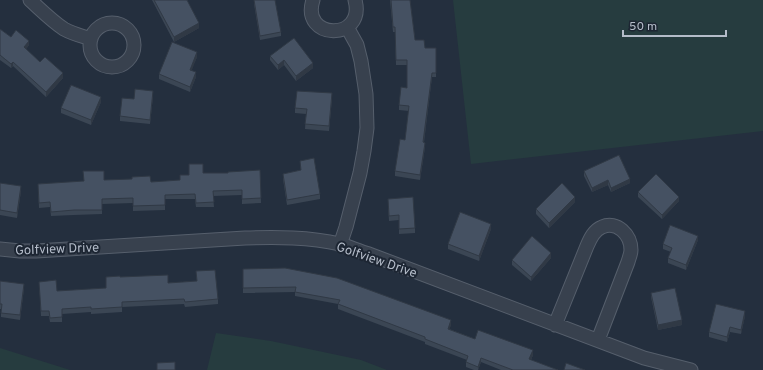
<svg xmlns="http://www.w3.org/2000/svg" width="763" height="370" viewBox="0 0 763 370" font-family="Overpass,sans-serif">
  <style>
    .green { fill: #263c3f }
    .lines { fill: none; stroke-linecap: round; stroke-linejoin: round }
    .street-casing { stroke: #565f6c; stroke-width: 15 }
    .street { stroke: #38414e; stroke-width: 13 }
    .wall { fill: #3b4654 }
    .shaded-wall { fill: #303945 }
    .building { fill: #455162; stroke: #303945 }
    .labels { text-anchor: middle; stroke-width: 4; stroke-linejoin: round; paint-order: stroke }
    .street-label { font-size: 13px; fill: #b4bcc9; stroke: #1d2633 }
  </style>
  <rect width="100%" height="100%" fill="#242f3e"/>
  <path class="green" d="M453,0H763V131L471,164Z
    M216,333L271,341L361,360L387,370H207Z
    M0,348L70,370H0Z"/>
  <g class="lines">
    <g class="street-casing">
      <path id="street" d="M30,0C41,10 52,21 64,29C73,34 82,36 91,39
        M313,0C300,40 366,42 355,0
        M90 45a22 22 0 1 1 44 0a22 22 0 1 1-44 0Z
        M340,245L346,227L360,173L364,151L367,128L366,94L361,61L357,45L347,27
        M0,249L20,251H36L245,238C277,237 309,237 340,244C350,247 359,251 369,254L644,358L691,370
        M555,325L587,246C590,239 594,230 602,227C617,220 631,235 631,250C631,254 629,258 628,262L598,340"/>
    </g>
    <use href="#street" class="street"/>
  </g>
  <path class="wall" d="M152,0H187L199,28L174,42Z
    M254,0L281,32V36L260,40L254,4Z
    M390,0H410L415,40L425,48H436V77H432L424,142L425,147L420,180L395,176V171L405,140L409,111L399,110V105L407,88V65H396L395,32H393Z
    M0,29L11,37L29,45L26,49L40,62L63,78L46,97L13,66L11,68L0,60Z
    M270,56L313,68L296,81L284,65L278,70L270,60Z
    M197,57L191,70L196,77L190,92L159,79V74Z
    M153,96L150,124L120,121V116L134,99Z
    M332,98L329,131L305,129L306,114L295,113V108Z
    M101,102L91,125L61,113V108Z
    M300,161L320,194V199L287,205L283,179V174L301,170Z
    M260,170L261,203L242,204V195L213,196L214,207H196L195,199H165V210L133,211V203L102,204V214L74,215L51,216L50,207L39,208L38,184L104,180L151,182L180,180L189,175L203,173H228Z
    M584,171L630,183L611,192L608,185L592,192L584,176Z
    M0,183L21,191L17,218L0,215Z
    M638,192L679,201L662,219L638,197Z
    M575,202L549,228L536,214V209Z
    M388,204L415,228V233L399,234V220L389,221Z
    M491,229L479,261L448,249V244Z
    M698,240L686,270L668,263V258L671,252L663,249V244Z
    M551,258L531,281L512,265V260Z
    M243,269L451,325L449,329L475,339L533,355L531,360L558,370H501L481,362L478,370H474L466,367V362L467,360L425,344V342L338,309V304L295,296V292L243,293Z
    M196,271L218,299V304L185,307L184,304L122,307V312L91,314V312L62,314V322H50L49,316H41L39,282L57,291L106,288L120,277L168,283L197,281Z
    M0,281L24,288L20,320L1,317V309H0Z
    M651,293L682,325L658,330L651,297Z
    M745,316L741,334L730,332L727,342L709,337V332Z"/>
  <path class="shaded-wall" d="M199,23V28L174,42V37Z
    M29,41V45L24,52V47Z
    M197,52V57L190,75V70Z
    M284,60V65L278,70V65Z
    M13,62V66L11,68V64Z
    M313,63V68L296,81V76Z
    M196,72V77L190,92V87Z
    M63,73V78L46,97V92Z
    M432,73V77L423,147V142Z
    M153,91V96L150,124V120Z
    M101,97V102L91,125V120Z
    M425,143V147L420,180V175Z
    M630,179V183L611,192V188Z
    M608,180V185L592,192V188Z
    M21,186V191L17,218V213Z
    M575,197V202L549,228V223Z
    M679,197V201L662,219V215Z
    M491,224V229L479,261V256Z
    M698,236V240L686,270V265Z
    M551,253V258L531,281V277Z
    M24,284V288L20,320V315Z
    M745,311V316L741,334V330Z
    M451,320V325L448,333V329Z
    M682,320V325L658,330V325Z
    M730,327V332L727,342V337Z
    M533,350V355L529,364V359Z
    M481,358V362L478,370V367Z"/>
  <path class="building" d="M154,0H187L199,23L174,37Z
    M254,0H275L281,32L260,36Z
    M391,0H410L415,40H424L425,48H436V73H432L423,142L425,143L420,175L395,171L400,139L405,140L409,106L399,105L401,87L407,88V60H396L395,27H393Z
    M0,29L11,37L16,30L29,41L24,47L40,62L45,57L63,73L46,92L13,62L11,64L0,55Z
    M294,38L313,63L296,76L284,60L278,65L270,56Z
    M172,42L197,52L190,70L196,72L190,87L159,74Z
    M71,85L101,97L91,120L61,108Z
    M135,89L153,91L150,120L120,116L122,98L134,99Z
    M297,91L332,93L329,126L305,124L307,109L295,108Z
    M619,155L630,179L611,188L608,180L592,188L584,171Z
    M314,158L320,194L287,200L283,174L301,170L300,161Z
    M189,164H203V173H228V172L260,170L261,198L242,199V190L213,191L214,202L196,203L195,194L165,195V205L133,206V198L102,199V210H74L51,212L50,202L39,203L38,184L84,181L83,171H104V180L132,179V177L150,176L151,182L180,180V175H189Z
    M656,174L679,197L662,215L638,192Z
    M0,183L21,186L17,213L0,210Z
    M562,183L575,197L549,223L536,209Z
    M413,197L415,228L399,229V215L389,216L388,199Z
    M460,212L491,224L479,256L448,244Z
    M670,225L698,236L686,265L668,258L672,248L663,244Z
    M532,236L551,253L531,277L512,260Z
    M285,268L337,278L451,320L448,329L475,339L478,330L533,350L529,359L558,370H513L481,358L478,367L466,362L468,356L425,339V337L338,304L340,300L295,292L296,287L243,288V269Z
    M215,270L218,299L185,302L184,299L122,302V307L91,309V307L62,309V317L50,318L49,311H41L39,282L56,280L57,291L73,290L106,288V277L120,276V277L168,275V283L197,281L196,271Z
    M0,281L24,284L20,315L1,313L2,304H0Z
    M675,288L682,320L658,325L651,293Z
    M716,304L745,311L741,330L730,327L727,337L709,332Z
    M175,362V370H157V363Z
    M566,363L585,370H564Z"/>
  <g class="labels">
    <g class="street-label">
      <text transform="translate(57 248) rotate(-2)" y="5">Golfview Drive</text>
      <text transform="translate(377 259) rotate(19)" y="5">Golfview Drive</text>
    </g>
  </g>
  <path d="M623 30v6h103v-6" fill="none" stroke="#b4bcc9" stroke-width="2"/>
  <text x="629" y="30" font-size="12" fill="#b4bcc9" stroke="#1d2633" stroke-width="3" paint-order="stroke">50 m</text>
</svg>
